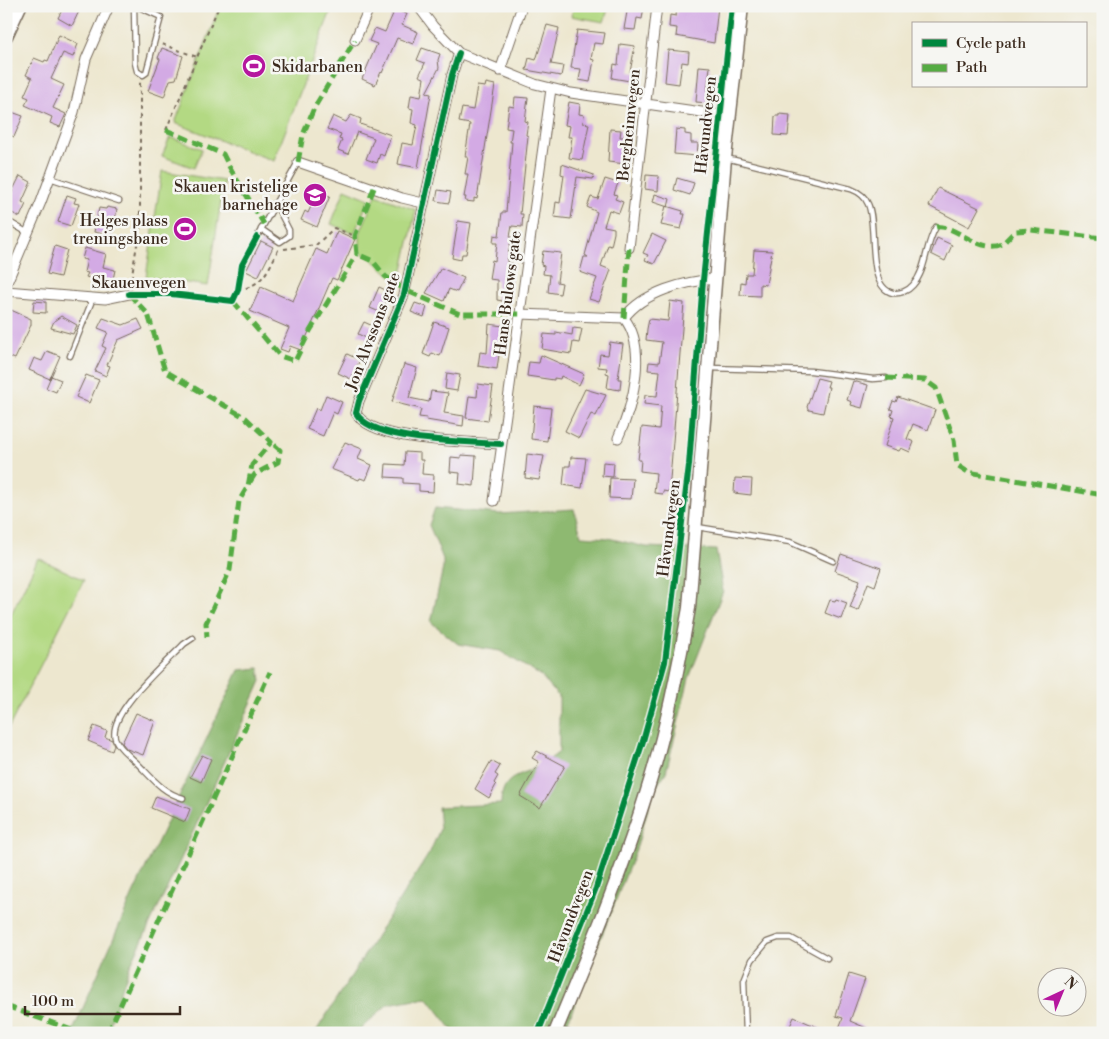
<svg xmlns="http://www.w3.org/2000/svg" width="1109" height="1039" viewBox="0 0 1109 1039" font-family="'Libre Bodoni',serif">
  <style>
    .green { fill: #b3d983; stroke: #778250 }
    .forest { fill: #8eb971; stroke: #647248 }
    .building { fill: #d3aae4 }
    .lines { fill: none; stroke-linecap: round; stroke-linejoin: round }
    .lane-casing { stroke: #796c5c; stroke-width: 7 }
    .street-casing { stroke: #796c5c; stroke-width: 11 }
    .secondary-casing { stroke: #796c5c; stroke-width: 15 }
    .path { stroke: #796c5c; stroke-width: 2; stroke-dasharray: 4 4; stroke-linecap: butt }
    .lane { stroke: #fff; stroke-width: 4.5 }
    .street { stroke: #fff; stroke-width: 9 }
    .secondary { stroke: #fff; stroke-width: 12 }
    .quiet { stroke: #55ab43; stroke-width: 5; stroke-dasharray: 10 5; stroke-linecap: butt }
    .cycleway-casing { stroke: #f6f6f2; stroke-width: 9 }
    .cycleway { stroke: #00873e; stroke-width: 6 }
    .labels { text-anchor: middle; stroke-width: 5; stroke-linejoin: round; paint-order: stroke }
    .poi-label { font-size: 16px; fill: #3b2a1e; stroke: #f6f6f2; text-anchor: end }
    .street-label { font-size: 16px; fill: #3b2a1e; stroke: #f6f6f2 }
  </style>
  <rect width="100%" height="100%" fill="#f6f6f2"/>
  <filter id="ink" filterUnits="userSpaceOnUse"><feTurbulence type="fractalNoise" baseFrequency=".02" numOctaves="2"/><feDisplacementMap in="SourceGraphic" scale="10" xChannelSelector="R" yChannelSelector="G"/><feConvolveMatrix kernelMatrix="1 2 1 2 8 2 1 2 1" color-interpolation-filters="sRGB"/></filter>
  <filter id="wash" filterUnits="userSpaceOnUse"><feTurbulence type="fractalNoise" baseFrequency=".0096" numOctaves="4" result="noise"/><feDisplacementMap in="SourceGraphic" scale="20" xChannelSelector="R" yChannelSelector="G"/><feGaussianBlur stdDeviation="1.12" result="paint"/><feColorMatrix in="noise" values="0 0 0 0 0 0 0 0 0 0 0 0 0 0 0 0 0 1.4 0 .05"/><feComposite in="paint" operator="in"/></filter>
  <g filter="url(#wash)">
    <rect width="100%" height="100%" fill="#ede7cf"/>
    <path class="green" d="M220,6L332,8L274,161L175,123Z
      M574,6H609L604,22L571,16Z
      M170,137L202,149L194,168L162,156Z
      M162,171L224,181L208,286L146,277Z
      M345,189L369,199L354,234L331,224Z
      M376,195L416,210L400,284C385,272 377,261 360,252V233Z
      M38,558L84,580L6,733V625Z"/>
    <path class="forest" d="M435,508L500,514L574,509L581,536L608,538L646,547L716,550L723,591L689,678L666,772L653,792L636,849L564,1031L561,1033H455L427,997L388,1004L356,1033H315L430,852L440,829L438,807L501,804C501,776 520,776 539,766C546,762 553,757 559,752V697L541,676L500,651L458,644L431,622L443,568V559L429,525Z
      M259,668L261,681L180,861L129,968L107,1033H72L133,894L239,670Z"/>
    <g id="blocks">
      <path class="building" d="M64,6L80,9L72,26L58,18Z
        M376,6H396L402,9L401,12L407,14L402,25L418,32L413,44L397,38L382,73L381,72L375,85L362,79L377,44L369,41L375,28L385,32L393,14Z
        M628,6H644L642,19L637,18L635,30L624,29Z
        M677,6H718L714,43L676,36L677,28L669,27L670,15L676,16Z
        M547,25L559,28L551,64L563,66L561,76L526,70L529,58L536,60Z
        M577,30L605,33L603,44L594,43L591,59L594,60L590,82L579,80L581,69L571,68Z
        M59,35L78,44L73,57L63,53L51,79L64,85L53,108L66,114L60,127L50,123L52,117L25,105L29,98L24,96L32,78L26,75L34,58L44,62L45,60L48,61Z
        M620,44L635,46L630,72L637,73L636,82L612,78L614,64L618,65Z
        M162,48L183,56L176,79L170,80L164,97L148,91L160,59L158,58Z
        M422,48L440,54L438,60L439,68L426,93L431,94L418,168L398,164L402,143L413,145L417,125L411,123L413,109L409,108L411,95L421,97L424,78L419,76L425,63L417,60Z
        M668,50L689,52L688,63L682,62L679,84L665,82Z
        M699,66L710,67L707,91L710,92L709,103L696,102Z
        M486,83L495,85L477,199L474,198V202L465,201L466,197H464L468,174H465L468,157H465L470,124L459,122L462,108L473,110L477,86L485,87Z
        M515,97L528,98L525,121L528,122L526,135L528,136L520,214H523L522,227L512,226L510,237L520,238L519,245L510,244L507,262L513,263L508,302L497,300V280L489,279L492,260L495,261L497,243H493L494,235L499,236L502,212H506L512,142H510L512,129L506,128L509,106L514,107Z
        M569,102L580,104L579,114L584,115L583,123L589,124L582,160L569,158L572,137H568L570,126L565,125Z
        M6,110L23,116L14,137L6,133Z
        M779,114L790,115L788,136L774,135L775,116H779Z
        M351,115L361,119L360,124L391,135L384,156L380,154L377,163L366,159L374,138L357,132L348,154L338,150L342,140L339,139L341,134L327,129L333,116L346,122Z
        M610,129L621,130L620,137H628L626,164L608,162Z
        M676,129L685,130V134L691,135V143H698L697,156L674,154Z
        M562,164L594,175L593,179L577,177L571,219L554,217L556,202L560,203L564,175L561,174Z
        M646,175L659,176L658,191L645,189Z
        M20,176L31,182L22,202L26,204L20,217L6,210V194L10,196Z
        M677,178L694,183L690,195L674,190Z
        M605,179L618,183L614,194L617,195L615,199L623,202L619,213L609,210L604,226L614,228V233L611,246L608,245L601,266L611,270L599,302L589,299L597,278L580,272L584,257H588L585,255L597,212L587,207L591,197L598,199Z
        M938,188L979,208L969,227L929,206Z
        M438,190L451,192L449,203L436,201Z
        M318,191L330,196L317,227L301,220L305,211L308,213Z
        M655,194L670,199L668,207L653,202Z
        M67,195L76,198L74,203L79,204L71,226L58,222Z
        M666,206L683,211L682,214H685L681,229L661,225Z
        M107,207L117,209L112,236L94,232L99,208L106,209Z
        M458,221L471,223L466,254H462L461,260L452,258Z
        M337,231L355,239L337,280L332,278L301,350L290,346L288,352L280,349L289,328L250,311L261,287L293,301L316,249L327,254Z
        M652,234L666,241L654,264L645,260L648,255L643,253Z
        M937,238L952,245L945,261L931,254Z
        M261,241L273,247L258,277L246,271Z
        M55,246L67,250L60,277L47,274Z
        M85,248L106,254L103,267L115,270L112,284L86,277L88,273L84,272L87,260L82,259Z
        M754,250L772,251L766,285L760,284V296L740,295L741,282L745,283L746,274H752Z
        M543,251L561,253L557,282L562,283L560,294L548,292L550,275L543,274L544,266L541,265Z
        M441,268L464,278L457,292L449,289L444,301L426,293Z
        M379,287L390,292L382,313L370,308Z
        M34,301L46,302V313L33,312Z
        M670,301L684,303L669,492L663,491V494L654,493L656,473L640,471L641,460H638L642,427L659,429L661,406L644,404L645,395L657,396L660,371L648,370L649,362L659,363L662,342L646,340L647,329L649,319L668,321Z
        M415,303L427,307L424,317L411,312Z
        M11,310L31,319V325L15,359L6,355V320Z
        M61,316L77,325L73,334L51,328L54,321Z
        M103,318L123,325L138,319L143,329L118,340L107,365L110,366L106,376L95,371L106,348L102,346L108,332L98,328Z
        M364,322L375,327L370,340L358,334Z
        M434,322L449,327L440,356L432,353L430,357L423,354Z
        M489,324L503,326L497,369L478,366L480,352L487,353Z
        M573,328L582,329L579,343L573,342L571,354L542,349L544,334L556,335V332L572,335Z
        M610,342L623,344L618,379H621L620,390L607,388L609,374L606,373L607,368L598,367L600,354L608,355Z
        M47,351L60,356L50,379L29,370L34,358L42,361Z
        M347,354L360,360L351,379L338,373Z
        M541,355L584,374L579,385L561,376L560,379L554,378V380L527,376L529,362L539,363Z
        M404,364L417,368L409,398L429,402L431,391L448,393L444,413L464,416L463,426L426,420L427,418L419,417L421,409L392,402Z
        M447,373L460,375L457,391L445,389Z
        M86,375L99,380L89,403L76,397Z
        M51,376L61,380L56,392L46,388Z
        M817,378L829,381L827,387H829L823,413L809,410L807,407Z
        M853,381L868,385L862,408L851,405L852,402L847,400Z
        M478,384L493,386L488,421L466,418L469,396L477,397Z
        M585,389L606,395L596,416L591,414L579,438L565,431Z
        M326,395L342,402L337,414L333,412L323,436L307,429L316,408L320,410Z
        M898,397L935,410L928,430L913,424L907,439L914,442L910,452L901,448L899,451L885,446L894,417L891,416L893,410L890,409L893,401L896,402Z
        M534,406L551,408L547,441L531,439Z
        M345,442L362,449L358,459L372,465L366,480L360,478L359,480L331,469Z
        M405,452L420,453V460H423L422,474L434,475L433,492L419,491V484L403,483V478L385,477L386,464L404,465Z
        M527,454L544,456L539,480L525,478Z
        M461,455L476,456L474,486L459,484L460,473L450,472L451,457L461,458Z
        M571,457L586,458L582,488L563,485L565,466H570Z
        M603,462L614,463L613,477L602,476Z
        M610,478L633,479L631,499L609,498Z
        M735,478L752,479L751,495L734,493Z
        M841,554L881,568L875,586L868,583L858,611L850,608L860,580L835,571Z
        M836,599L847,603L841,619L825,613L830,600L835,601Z
        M136,713L155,721L143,755L127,749L122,743Z
        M94,726L107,731L105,737L112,740L114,745L112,751L88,741Z
        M537,751L565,766L540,808L520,796L539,762L532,758Z
        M202,755L211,759L201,782L190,777Z
        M491,761L500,766L495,774L498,776L494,783L496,785L489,798L475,789Z
        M156,796L190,809L185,822L151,808Z
        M849,974L865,979L850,1021L878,1033H837L843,1018L836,1016Z
        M794,1017L831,1033H787Z"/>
    </g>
  </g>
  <g filter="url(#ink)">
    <use href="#blocks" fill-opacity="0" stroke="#796c5c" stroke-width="1"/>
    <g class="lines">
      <g class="lane-casing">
        <path id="lane" d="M134,6L135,63L137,71L143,75L146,73L161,17L137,6
          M726,158L851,189C859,192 865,196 868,204C878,225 865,287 893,293C900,294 908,291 913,285C927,269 925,245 936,227
          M50,178L119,201
          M6,220L28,233
          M261,229L280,242L289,236V230L275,203
          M257,237L298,162
          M70,356L93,298
          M710,368L811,371L873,379L886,378
          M697,527L790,542L833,561
          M183,798C163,793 152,778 138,764C131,757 118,748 115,738C108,712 166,663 184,644L193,638
          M558,1030L569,1033
          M746,1033L744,980L752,960L767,942L778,938H791L827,958"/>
      </g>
      <g class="street-casing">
        <path id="street" d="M418,6L433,26L459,53L535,84L571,93L729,116
          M355,40L370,6
          M459,53L452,75L404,295L359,401L356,413C372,443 468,441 501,444
          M500,71L522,6
          M298,162L402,198L423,203
          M629,248L657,6
          M6,285L41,202L74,112L86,59L109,6
          M6,291L105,299L129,294
          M520,314L624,318C643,292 685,281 716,279
          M618,438C633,406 648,348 624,318
          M494,501L551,89"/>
      </g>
      <g class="secondary-casing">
        <path id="secondary" d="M6,36L20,6
          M555,1033C590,949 625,865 651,778C668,722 679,665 689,608L725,158L742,6"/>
      </g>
      <path class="path" d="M162,44L197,57
        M166,130L219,6
        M284,249L316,245L334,228L355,236
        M130,286L140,227V82
        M238,290C263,286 269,269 279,248
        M621,808L626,810"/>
      <use href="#lane" class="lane"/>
      <use href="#street" class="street"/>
      <use href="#secondary" class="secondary"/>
      <path class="quiet" d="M166,130L223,154L231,170L264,224
        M298,162L303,135L314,108L355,40
        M374,188L355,236L357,254L373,261L385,276L405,290L460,314H520
        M936,227C954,223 980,255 1002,244C1006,241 1011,234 1016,231L1031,230L1103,238
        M129,294L148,314L165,371L246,418L271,442L252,465L248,486L239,501L230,570L206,623L207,637
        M233,301L280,356L295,361L310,331L357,254
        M624,318L629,248
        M886,378L925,380L936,388L954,440L957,465L968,472L1103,495
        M250,482L255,474L278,462L280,450L271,442
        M6,1006L80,1033
        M108,1033L270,672"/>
      <g class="cycleway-casing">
        <path id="cycleway" d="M459,53L452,75L404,295L359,401L356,413C372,443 468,441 501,444
          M129,294H171L233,301L238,290L242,265L257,237
          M538,1033L596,888L643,741L665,662L689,465L703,280L732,6"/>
      </g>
      <use href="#cycleway" class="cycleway"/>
    </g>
  </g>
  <defs>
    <g id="stadium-disc" transform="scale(1.25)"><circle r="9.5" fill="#b5179e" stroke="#f6f6f2"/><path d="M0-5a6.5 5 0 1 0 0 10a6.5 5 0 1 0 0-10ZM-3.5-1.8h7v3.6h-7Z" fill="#fff"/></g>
    <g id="school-disc" transform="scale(1.25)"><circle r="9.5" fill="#b5179e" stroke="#f6f6f2"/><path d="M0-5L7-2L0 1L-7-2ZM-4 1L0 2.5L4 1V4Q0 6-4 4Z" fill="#fff"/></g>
  </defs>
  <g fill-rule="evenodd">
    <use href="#stadium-disc" x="254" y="66"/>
    <use href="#school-disc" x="315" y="195"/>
    <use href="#stadium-disc" x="185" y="229"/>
  </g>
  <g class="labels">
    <g class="poi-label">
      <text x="272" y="72" text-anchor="start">Skidarbanen</text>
      <text x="298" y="192">Skauen kristelige<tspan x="298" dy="18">barnehage</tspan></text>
      <text x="168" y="226">Helges plass<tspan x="168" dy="18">treningsbane</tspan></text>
    </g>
    <g class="street-label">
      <text transform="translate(628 125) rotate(-84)" y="6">Bergheimvegen</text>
      <text transform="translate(705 125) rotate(-84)" y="6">Håvundvegen</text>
      <text x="139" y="288">Skauenvegen</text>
      <text transform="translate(507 293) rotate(-83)" y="6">Hans Bulows gate</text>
      <text transform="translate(372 331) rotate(-69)" y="6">Jon Alvssons gate</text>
      <text transform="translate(668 528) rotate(-83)" y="6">Håvundvegen</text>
      <text transform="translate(570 916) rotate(-69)" y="6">Håvundvegen</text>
    </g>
  </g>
  <rect width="1109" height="1039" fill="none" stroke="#f6f6f2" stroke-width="25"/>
  <rect x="912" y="22" width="175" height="65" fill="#f6f6f2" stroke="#aba49d"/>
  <rect x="922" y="39" width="25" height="8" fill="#00873e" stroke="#aba49d"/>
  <text x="956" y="48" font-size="15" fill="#3b2a1e">Cycle path</text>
  <rect x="922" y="64" width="25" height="8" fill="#55ab43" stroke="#aba49d"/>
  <text x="956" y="72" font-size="15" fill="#3b2a1e">Path</text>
  <g transform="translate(1062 992) rotate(44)"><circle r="24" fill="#f6f6f2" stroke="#aba49d"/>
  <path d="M0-4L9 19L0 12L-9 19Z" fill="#b5179e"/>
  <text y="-8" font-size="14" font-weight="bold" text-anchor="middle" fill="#3b2a1e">N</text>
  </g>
  <path d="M25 1006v8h155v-8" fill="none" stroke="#3b2a1e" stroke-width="2.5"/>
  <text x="32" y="1006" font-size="15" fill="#3b2a1e" stroke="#f6f6f2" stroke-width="4" paint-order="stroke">100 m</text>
</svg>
